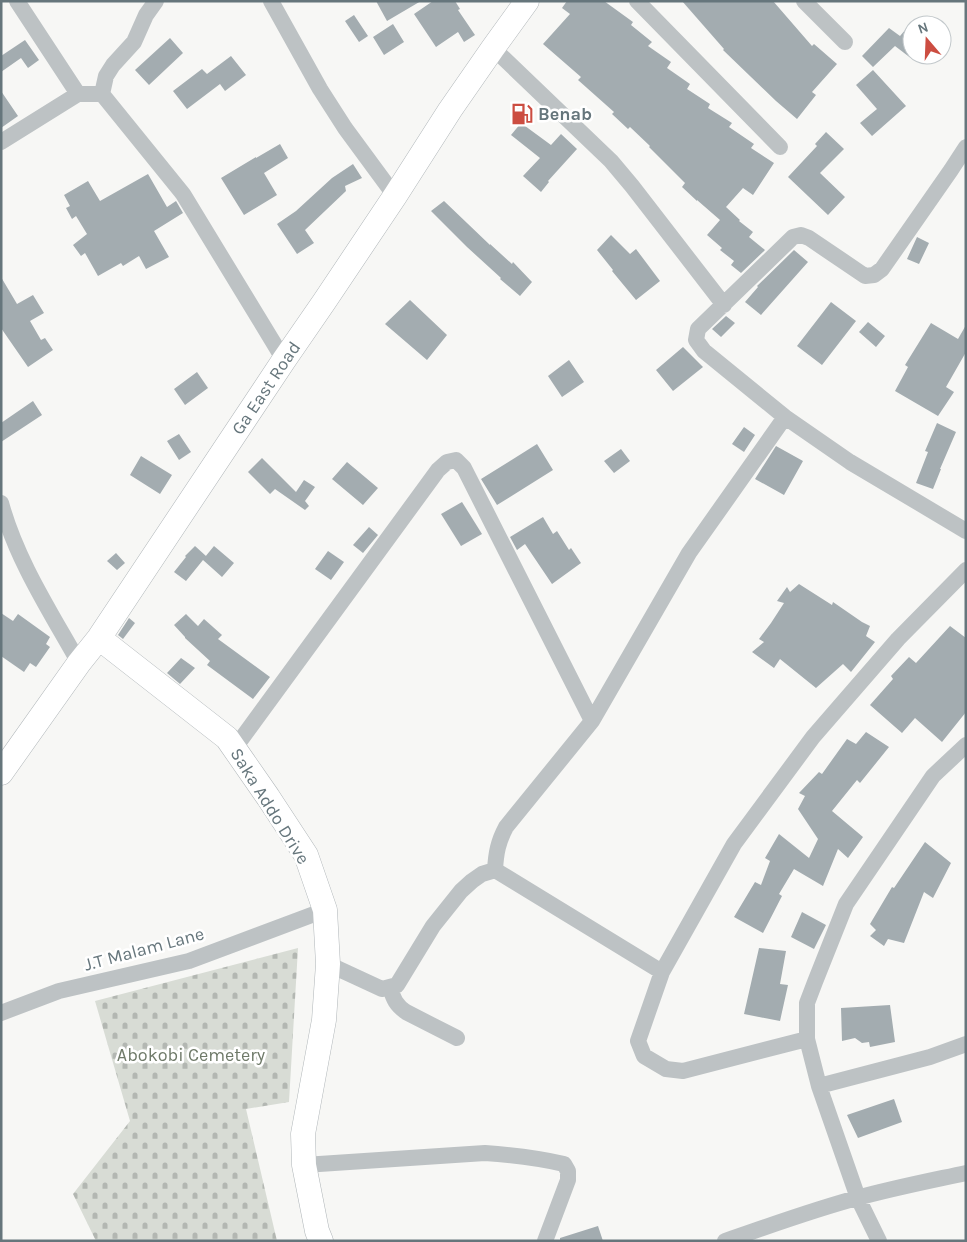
<svg xmlns="http://www.w3.org/2000/svg" width="967" height="1242" viewBox="0 0 967 1242" font-family="Karla,sans-serif">
  <style>
    .cemetery { fill: url(#cemetery-stones) }
    .building { fill: #a3acb0 }
    .lines { fill: none; stroke-linecap: round; stroke-linejoin: round }
    .secondary-casing { stroke: #b0b6b9; stroke-width: 25 }
    .street { stroke: #bdc2c4; stroke-width: 16 }
    .secondary { stroke: #fff; stroke-width: 24 }
    .labels { text-anchor: middle; stroke-width: 5; stroke-linejoin: round; paint-order: stroke }
    .poi-label { font-size: 18px; font-weight: bold; fill: #66767c; stroke: #fff; text-anchor: start }
    .street-label { font-size: 18px; fill: #66767c; stroke: #fff }
    .park-label { font-size: 18px; fill: #6f7a69; stroke: #fff }
  </style>
  <defs>
    <pattern id="cemetery-stones" width="16" height="16" patternUnits="userSpaceOnUse" patternTransform="scale(1.25)"><rect width="16" height="16" fill="#d8dcd5"/><path d="M2 7V4a2 2 0 0 1 4 0v3zM10 15v-3a2 2 0 0 1 4 0v3z" fill="#b3b7b2"/></pattern>
  </defs>
  <rect width="100%" height="100%" fill="#f7f7f5"/>
  <path class="cemetery" d="M298,948L289,1102L246,1109L277,1241H96L73,1194L130,1121L95,1001Z"/>
  <path class="building" d="M376,1H421L387,21Z
    M433,1H455L460,9L458,10L475,35L464,42L458,32L436,47L414,14Z
    M567,1H604L633,22L631,25L652,42L648,46L671,62L667,68L690,84L687,89L710,104L708,108L732,123L729,127L754,144L751,148L774,163L753,195L743,188L726,207L740,220L739,221L753,232L749,237L765,250L741,273L731,265L734,261L720,250L722,248L707,235L720,220L697,200V201L682,187L685,183L649,147L650,146L630,127L628,129L612,114L614,112L578,80L581,77L543,44L570,14L562,8Z
    M682,1H773L812,46L814,44L837,64L812,92L816,95L797,119L776,101L723,50L724,49Z
    M354,15L368,36L359,42L345,21Z
    M912,22V59L895,46L873,67L862,56L889,28L900,36Z
    M393,24L404,42L384,55L373,37Z
    M170,38L183,53L149,85L135,70Z
    M25,40L39,60L28,68L21,58L1,72V56Z
    M231,56L246,75L225,91L220,84L187,109L173,91L202,69L207,74Z
    M873,70L906,106L872,136L860,123L877,109L856,85Z
    M1,91L18,116L1,128Z
    M521,123L551,145L561,134L577,149L548,181L549,182L541,192L523,176L540,158L511,135Z
    M826,132L844,149L820,173L845,197L828,215L788,177L817,146L815,144Z
    M280,144L288,158L264,173L277,195L244,215L221,178L256,157V158Z
    M353,164L362,178L345,186L346,191L305,230L314,243L297,254L277,224L296,211L332,178Z
    M148,174L167,207L176,201L183,213L154,231L169,257L146,269L139,256L123,266L121,263L98,276L85,253L81,256L73,245L87,234L76,216L72,219L66,208L70,206L64,195L88,181L100,201Z
    M444,201L490,245V244L512,264L513,262L532,282L520,296L500,279L501,278L467,247L431,211Z
    M611,235L630,254L636,249L660,281L636,300L612,271L613,270L597,250Z
    M917,237L929,243L919,264L907,259Z
    M794,250L808,262L761,315L745,302L758,287L757,286Z
    M1,277L17,304L33,295L44,313L30,321L41,340L45,338L53,350L28,367L1,328Z
    M410,300L447,335L427,360L385,324Z
    M831,302L856,321L822,365L797,346Z
    M726,316L735,323L721,337L712,329Z
    M868,322L885,336L876,347L859,332Z
    M931,323L958,339L966,325V352L946,387L954,392L938,416L895,391L908,367L905,365Z
    M683,347L703,367L673,391L656,370Z
    M569,360L584,382L562,397L548,376Z
    M197,372L208,388L185,405L174,389Z
    M33,401L42,415L1,442V423Z
    M937,423L956,432L940,469H941L933,489L916,483L928,452L925,451Z
    M744,427L755,435L744,452L732,444Z
    M179,434L191,452L179,460L167,441Z
    M537,444L553,470L497,505L481,479Z
    M776,446L803,461L784,495L755,479Z
    M621,449L630,461L614,473L604,461Z
    M141,456L172,475L160,494L130,475Z
    M262,458L296,492L304,480L315,487L305,501L309,506L305,510L275,489L270,494L248,472Z
    M347,462L378,488L363,505L332,479Z
    M462,502L482,534L461,546L441,514Z
    M543,517L553,534L557,531L569,550L571,548L581,563L552,584L525,544L517,550L510,537Z
    M369,527L378,535L363,553L353,545Z
    M195,546L206,556L205,557L214,546L234,563L222,577L203,560L186,581L174,572L186,557L185,556Z
    M328,551L344,562L331,580L315,569Z
    M116,553L125,563L117,570L107,561Z
    M799,584L832,605L833,602L862,622L870,626L866,636L875,642L851,672L843,664L816,688L780,659L774,668L752,652L764,642L759,639L771,623L784,603L777,601L787,587L790,592Z
    M1,613L13,621L18,614L50,637L46,644L50,647L36,667L30,663L24,672L1,656Z
    M186,614L198,626L204,619L222,635L218,639L270,677L253,699L207,665L210,661L185,638V637L174,625Z
    M129,618L135,623L123,639L118,635Z
    M950,626L966,638V712L942,742L915,718L902,733L870,705L893,679L891,676L909,657L916,663Z
    M181,658L195,668L180,684L167,673Z
    M866,732L889,747L860,783L857,780L832,811L863,837L848,858L838,849L823,886L794,869L779,894L782,896L763,933L734,917L755,882L761,885L770,861L765,858L779,834L809,858L818,839L798,809L805,796L799,793L819,772L822,774L847,739L856,744Z
    M925,842L951,863L933,898L924,892L904,943L888,939L884,946L870,936L876,930L870,924L892,887L894,888Z
    M802,912L826,925L814,949L791,937Z
    M759,948L786,951L780,984L788,985L780,1021L744,1014Z
    M890,1005L895,1042L870,1047L869,1042L862,1043L855,1038L842,1041L841,1008Z
    M894,1099L902,1122L858,1138L847,1115Z
    M598,1226L603,1241H560V1238Z"/>
  <g class="lines">
    <g class="secondary-casing">
      <path id="secondary" d="M99,638L227,738L268,797L306,855L325,910L328,964L324,1020L303,1134L304,1165L317,1231L321,1241
        M1,773L79,663L99,638L284,360L324,302L395,196L450,110L493,48L527,1"/>
    </g>
    <path class="street" d="M17,1L78,94
      M271,1L320,89L345,128L395,196
      M637,1L780,147
      M804,1L845,42
      M493,48L611,161L632,186L724,305
      M78,94H102L183,194L284,360
      M102,94L106,76L113,65L134,42L146,15L156,1
      M1,142L78,94
      M966,147L951,170L882,269L874,275L865,276L809,238L801,235L793,237L698,329L696,340L704,351L785,417L850,462L966,531
      M1,503C17,561 50,611 79,663
      M234,749L438,470L447,462L456,460L464,468L592,721
      M495,870L662,972
      M328,964L382,989L397,985L433,926L461,891L472,881L482,874L495,870C496,853 498,842 506,827L592,721L689,553L785,417
      M390,988C394,1000 396,1005 406,1012L457,1038
      M1,1013L59,991L189,961L325,910
      M807,1039L683,1071L666,1069L644,1056L638,1041L662,972L734,844L813,737L898,639L966,570
      M819,1086L930,1057L966,1044
      M304,1165L485,1153C512,1155 538,1158 564,1164L568,1171V1180L545,1241
      M725,1241C769,1226 812,1210 857,1198C893,1188 929,1181 966,1173
      M879,1241L858,1198L819,1086L807,1039V1003L815,982L846,904L933,776L966,745"/>
    <use href="#secondary" class="secondary"/>
  </g>
  <defs>
    <g id="fuel-bare" transform="scale(1.725)"><path d="M-5.5-6h7V0h2V4h1.3V-2.5L3-4.5l.8-.8L6-3V5H2.5V1h-1V6h-7ZM-4.2-4.7v3.2H.2V-4.7Z" fill="#cc4d41" stroke="#fff" stroke-width="2.5" paint-order="stroke"/></g>
  </defs>
  <g fill-rule="evenodd">
    <use href="#fuel-bare" x="522" y="114"/>
  </g>
  <g class="labels">
    <g class="poi-label">
      <text x="538" y="120">Benab</text>
    </g>
    <g class="street-label">
      <text transform="translate(266 388) rotate(-56)" y="6">Ga East Road</text>
      <text transform="translate(270 806) rotate(58)" y="6">Saka Addo Drive</text>
      <text transform="translate(144 949) rotate(-15)" y="6">J.T Malam Lane</text>
    </g>
    <g class="park-label">
      <text x="191" y="1061">Abokobi Cemetery</text>
    </g>
  </g>
  <rect width="967" height="1242" fill="none" stroke="#66767c" stroke-width="5"/>
  <g transform="translate(927 40) rotate(341)"><circle r="24" fill="#ffffff" stroke="#c2c8cb"/>
  <path d="M0-4L9 19L0 12L-9 19Z" fill="#cc4d41"/>
  <text y="-8" font-size="14" font-weight="bold" text-anchor="middle" fill="#66767c">N</text>
  </g>
</svg>
